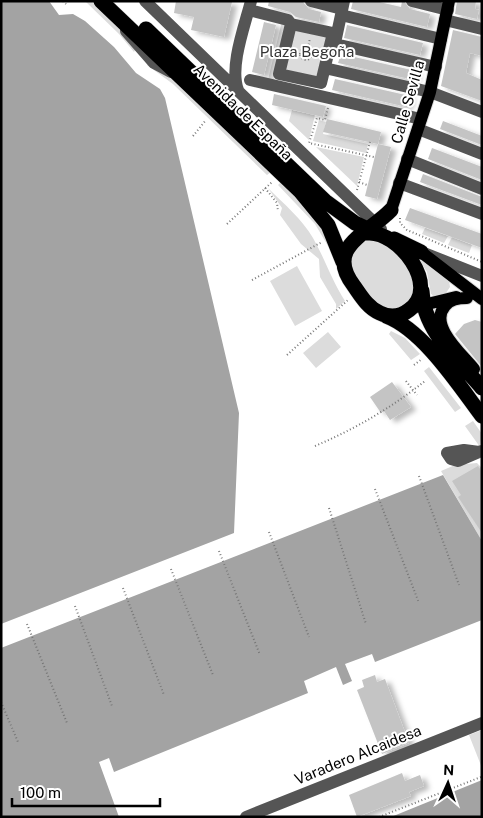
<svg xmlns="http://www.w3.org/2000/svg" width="483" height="818" viewBox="0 0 483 818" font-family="'Public Sans',sans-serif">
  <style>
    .green { fill: #dcdcdc }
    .water { fill: #a3a3a3 }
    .building { fill: #c4c4c4; filter: url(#shadow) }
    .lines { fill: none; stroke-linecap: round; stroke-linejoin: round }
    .major-casing { stroke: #dbdbdb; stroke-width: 14 }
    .highway-casing { stroke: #dbdbdb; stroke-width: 16 }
    .path { stroke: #777; stroke-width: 2; stroke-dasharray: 1 2.5; stroke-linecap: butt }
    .minor { stroke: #555; stroke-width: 12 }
    .major { stroke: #000; stroke-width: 12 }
    .highway { stroke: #000; stroke-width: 15 }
    .labels { text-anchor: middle; stroke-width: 4; stroke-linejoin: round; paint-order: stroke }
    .park-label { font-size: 15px; fill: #333; stroke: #fff }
    .street-label { font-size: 15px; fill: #000; stroke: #fff }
  </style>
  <defs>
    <filter id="shadow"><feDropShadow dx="5.5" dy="3" stdDeviation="2.5" flood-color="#0004"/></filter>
  </defs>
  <rect width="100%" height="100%" fill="#fff"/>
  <path class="green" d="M85,1H91L119,28L135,50L134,52L119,34Z
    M282,21L337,31L325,86L275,75L274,82L268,80Z
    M149,63L171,77L271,172L267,175L173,84L147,65Z
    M292,110L315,115L309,140L289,121Z
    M319,120L326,122L323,134L368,144L366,153L313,141Z
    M316,147L364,157L357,186Z
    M281,182C299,200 328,224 331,251L315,224L278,185Z
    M268,188C284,204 302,219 313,238C325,259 332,281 345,301L336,309V304L320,277L319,259L301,244L280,215L282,208Z
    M425,228L448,236L444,243L422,234Z
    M452,237L472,245L469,253L448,245Z
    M369,240C392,239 430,283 406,303C386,320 368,295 359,280C356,276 351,271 351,267C348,255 359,243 369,240Z
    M416,255L449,280L450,287L446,293L434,296L431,294L427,272Z
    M297,266L322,311L295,326L270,281Z
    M391,331L405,338L420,354L411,360L389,334Z
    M328,332L341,347L316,368L303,353Z
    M429,367L461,408L455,412L424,371Z
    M473,421L482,434L480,447L465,426Z
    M477,463L482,468V541L441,471L455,465Z
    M482,730V768L469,735Z"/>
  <path class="water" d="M1,1H49L59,15L73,14L85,21L114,47L136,73L160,89L165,98L239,413L234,533L1,624Z
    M443,475L482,541V620L375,662L372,654L345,664L352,681L343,685L336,667L304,681L308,693L114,772L109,758L99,762L119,817H1V648Z
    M482,780V817H391Z"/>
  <path class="building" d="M176,1L232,2L224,37L191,30L194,17L174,13Z
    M269,1L303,2L309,9L321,12L319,22L296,17L290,12L268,6Z
    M353,1H375L401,7L402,1H404L410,9L430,14L427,27L351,9Z
    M457,1H476L475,9L479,10L477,19L455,14Z
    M264,22L276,25L264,75L252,72Z
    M347,25L423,43L420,55L344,38Z
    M453,30L482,37V56L470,53L466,73L482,80V101L441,86Z
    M341,54L416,71L414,80L338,63Z
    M335,79L410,96L407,107L332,90Z
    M274,94L326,106L323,117L272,105Z
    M327,119L381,132L378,144L391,147L377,199L365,196L378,144L323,132Z
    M443,121L482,136V145L440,129Z
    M432,148L482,167V180L428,159Z
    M423,174L482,197V205L420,182Z
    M410,208L482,234V248L405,220Z
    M475,320L482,322V367L455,334L464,324Z
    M392,382L411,407L390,420L384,411L381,413L370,397Z
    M478,466L482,472V533L458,497L461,495L452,481Z
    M375,675L377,682L385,679L409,743L382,754L357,690L364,687L362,680Z
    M402,773L405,781L420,775L424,786L409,792L411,796L357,817L349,795Z"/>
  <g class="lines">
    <g class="major-casing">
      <path id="major" d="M391,210L430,92L449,1
        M421,252L482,299
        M467,298C459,298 450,299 445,306C428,325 462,354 474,369
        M415,307L456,297"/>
    </g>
    <g class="highway-casing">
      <path id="highway" d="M101,1L300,191L328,225L343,262
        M146,29L325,201L355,223L376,233
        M367,233C398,230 442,287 409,310C400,317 390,318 380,313C368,308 361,296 354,286C324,247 368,234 391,210
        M394,239L421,252
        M422,291C423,330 458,360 482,388
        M386,316C423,330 458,384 482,416"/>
    </g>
    <path class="path" d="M63,1L66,4
      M308,48L310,38
      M300 54a6 6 0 1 1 12 0a6 6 0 1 1-12 0Z
      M328,108L325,120L317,118L309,143L374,157
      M193,136L206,120
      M359,182L367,185
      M265,188L277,203L278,211
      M357,190L370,142
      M400,218V223L407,230L482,262
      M227,224L272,182
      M252,280L322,242
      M287,355L348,300
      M414,365L422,359
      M406,381L417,395
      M315,446C355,429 391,408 425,381
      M419,476L459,585
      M375,489L419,603
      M329,508L366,624
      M269,532L309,637
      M219,551L260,655
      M171,569L213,675
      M123,588L164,695
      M75,606L112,706
      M27,624L67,723
      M1,702L18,742
      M379,817L481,777"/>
    <path class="minor" d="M145,1L381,229
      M311,1L342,9
      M412,1L448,10
      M249,10L288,20L291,24
      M341,15L441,39
      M445,20L482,29
      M291,24L333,33L321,83L279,74Z
      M126,31L154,63L171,72
      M335,43L344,1
      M335,44L436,67
      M329,69L430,92L482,112
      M250,80L421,119
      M238,90C229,67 245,25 251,1
      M418,129L482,154
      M407,159L482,189
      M399,183L482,214
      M424,253L482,276
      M479,452L464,450L447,453L451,459L458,461L479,452L482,451
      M246,817L482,723"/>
    <use href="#major" class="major"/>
    <use href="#highway" class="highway"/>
  </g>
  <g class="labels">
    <g class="park-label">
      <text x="307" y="57">Plaza Begoña</text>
    </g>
    <g class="street-label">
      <text transform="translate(408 102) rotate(-74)" y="5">Calle Sevilla</text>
      <text transform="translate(243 112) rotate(44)" y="5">Avenida de España</text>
      <text transform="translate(358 755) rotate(-22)" y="5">Varadero Alcaidesa</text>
    </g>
  </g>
  <rect width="483" height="818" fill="none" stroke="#000000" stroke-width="5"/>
  <g transform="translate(448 783) rotate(3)" stroke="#ffffff" stroke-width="4" paint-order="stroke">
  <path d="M0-4L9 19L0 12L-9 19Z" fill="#000000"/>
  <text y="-8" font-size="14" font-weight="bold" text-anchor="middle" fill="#000000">N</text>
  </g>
  <path d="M12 798v8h148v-8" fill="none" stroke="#000000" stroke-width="2.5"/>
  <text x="20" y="798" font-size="15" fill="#000000" stroke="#ffffff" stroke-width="4" paint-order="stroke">100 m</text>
</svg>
